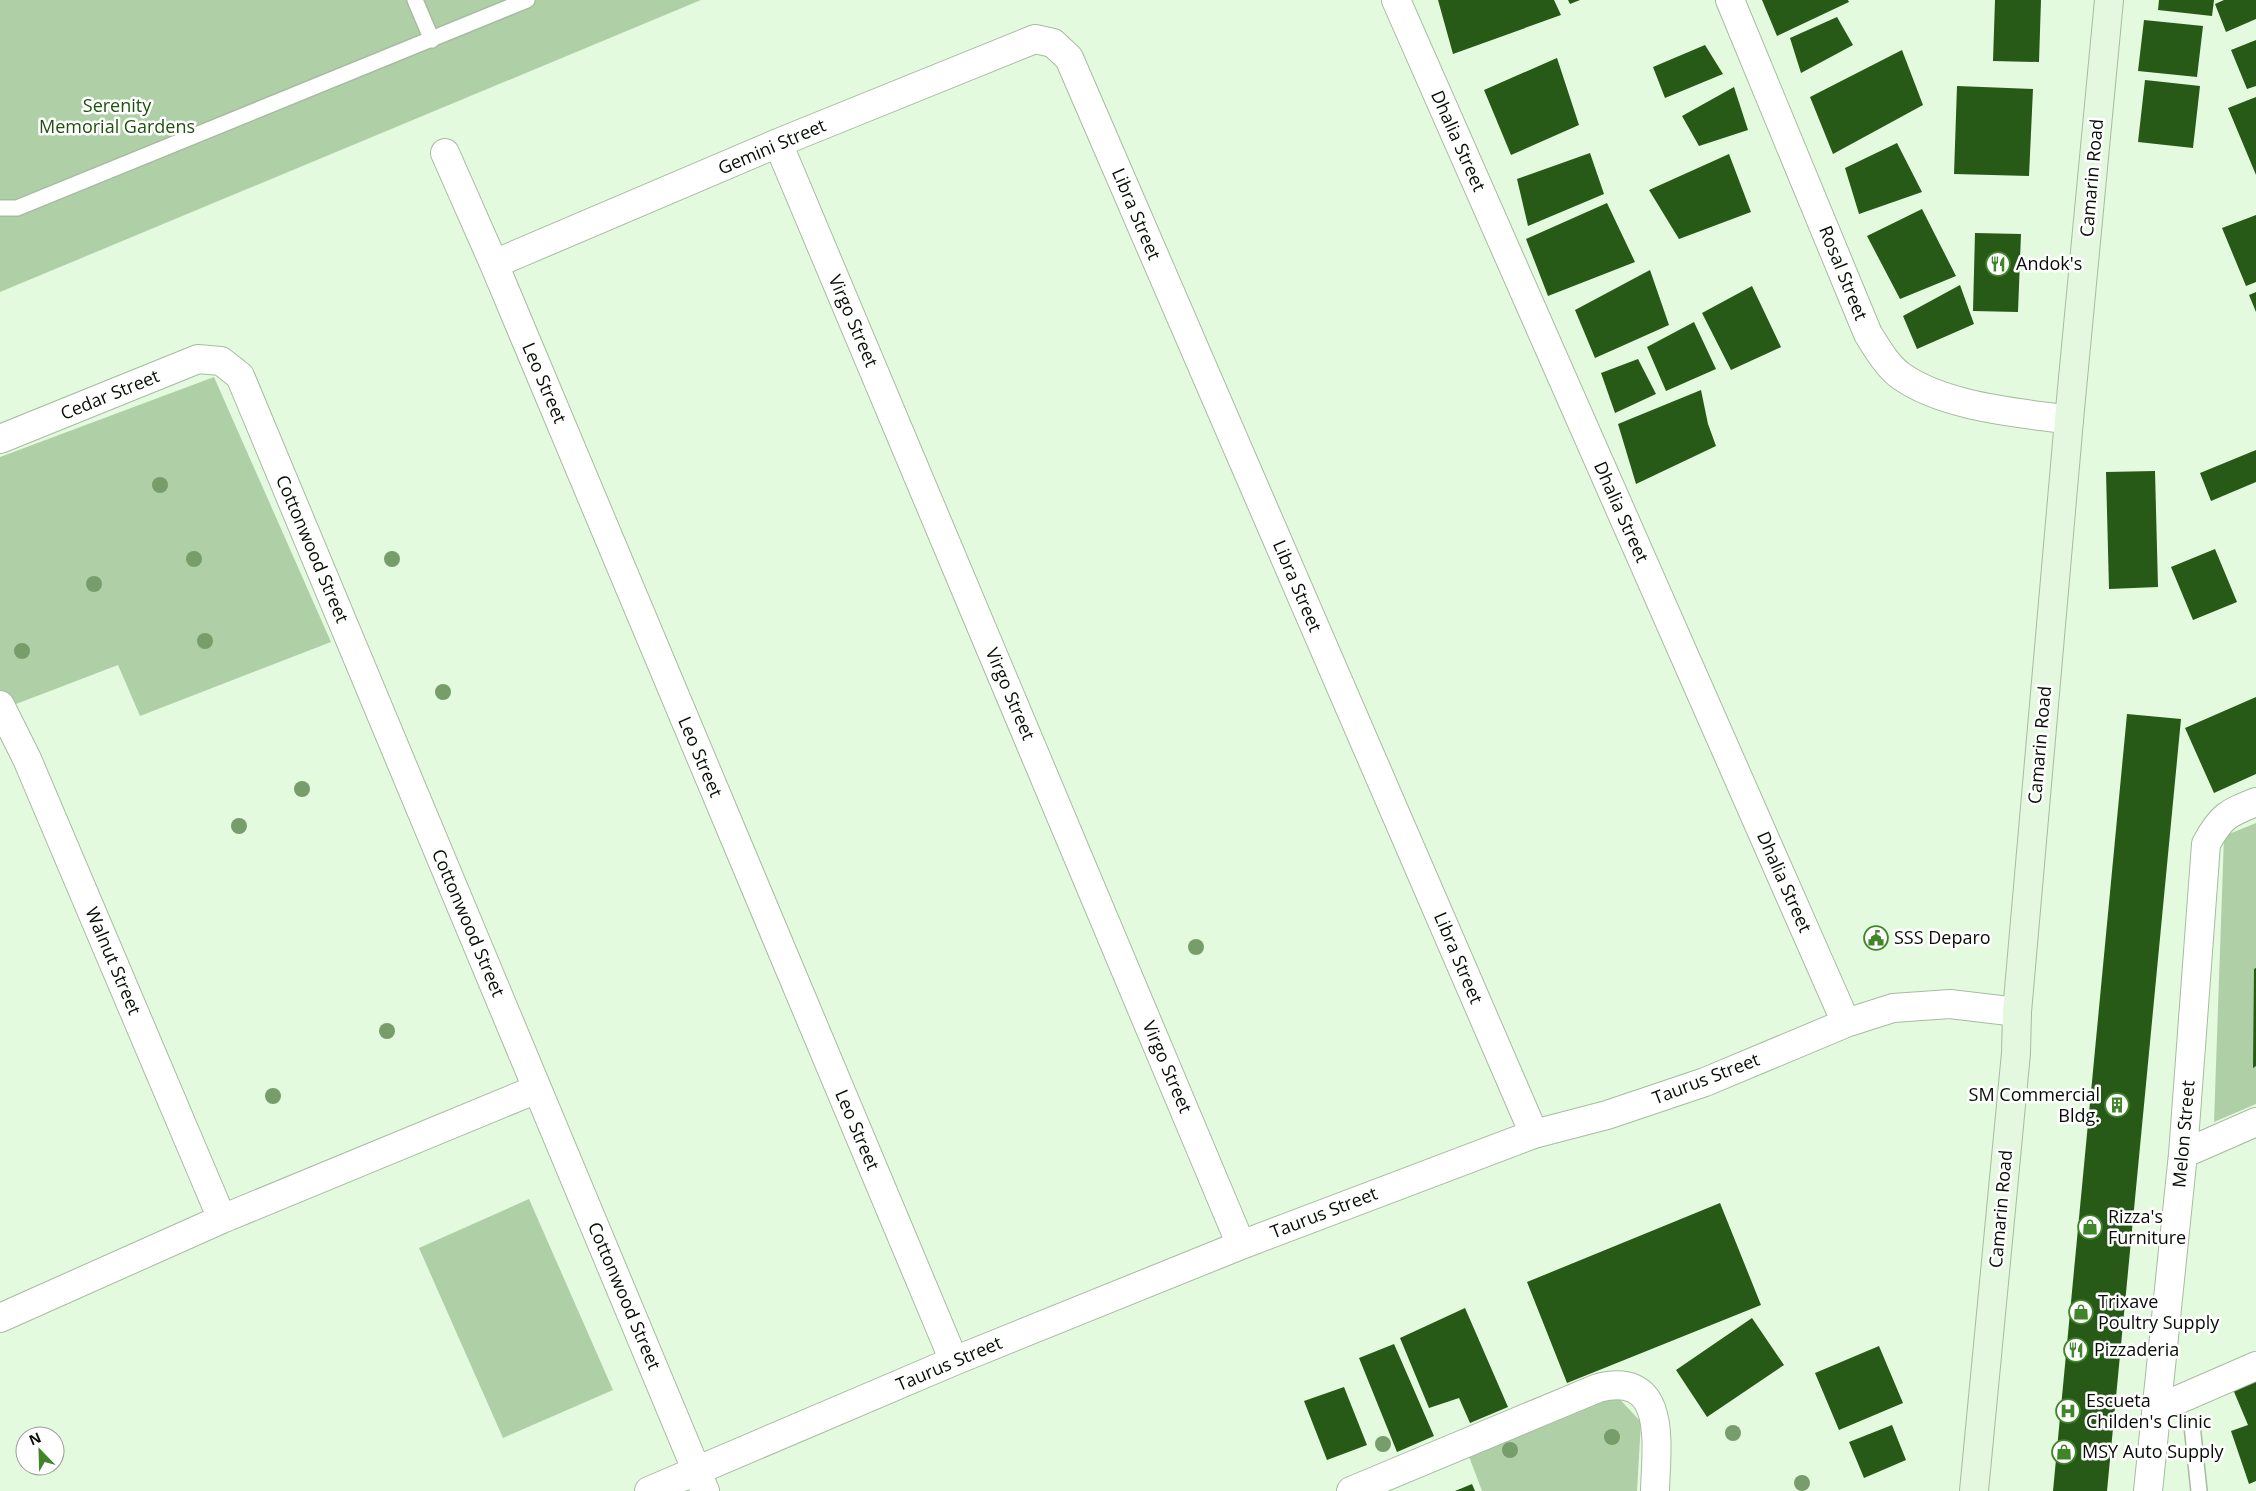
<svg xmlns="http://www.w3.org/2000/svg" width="2256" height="1491" viewBox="0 0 2256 1491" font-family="'Open Sans',sans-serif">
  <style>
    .green { fill: #afd0a7 }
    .building { fill: #275917 }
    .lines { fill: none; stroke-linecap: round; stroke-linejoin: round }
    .lane-casing { stroke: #a7bba1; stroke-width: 18 }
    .street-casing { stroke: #a7bba1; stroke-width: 30 }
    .secondary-casing { stroke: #a7bba1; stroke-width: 30 }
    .lane { stroke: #fff; stroke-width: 15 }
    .street { stroke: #fff; stroke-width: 28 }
    .secondary { stroke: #e4f8df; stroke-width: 28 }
    .tree { fill: #779d6a }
    .labels { text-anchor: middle; stroke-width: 5; stroke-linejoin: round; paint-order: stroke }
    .park-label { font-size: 18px; fill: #1e510c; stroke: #fff }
    .street-label { font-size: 18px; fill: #070d05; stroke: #fff }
    .poi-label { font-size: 18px; fill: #070d05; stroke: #fff; text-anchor: start }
  </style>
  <rect width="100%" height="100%" fill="#e4fade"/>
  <path class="green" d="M0,0H701L0,292Z
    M214,377L331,642L140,716L118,665L3,709L0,703V457Z
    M2256,823V1104L2214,1122L2224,836Z
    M529,1199L613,1390L503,1438L419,1248Z
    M1615,1394L1641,1422L1637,1491H1482L1468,1454Z"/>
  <path class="building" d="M1438,0H1554L1561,15L1453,54Z
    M1568,0H1580L1570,4Z
    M1762,0H1848L1849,2L1777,36Z
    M1995,0H2041L2039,62L1993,61Z
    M2159,0H2214L2212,16L2158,10Z
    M2224,0H2256V19L2226,32L2215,4Z
    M1837,17L1853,45L1801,73L1790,38Z
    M2144,20L2203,26L2197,77L2138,71Z
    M2256,40V86L2247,89L2231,50Z
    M1705,45L1723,74L1665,98L1653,67Z
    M1902,50L1923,105L1833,154L1810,97Z
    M1557,58L1579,125L1511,155L1484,90Z
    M2145,80L2200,86L2193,148L2138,142Z
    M1957,86L2033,89L2029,176L1954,174Z
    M1734,87L1748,130L1699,146L1682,116Z
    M2256,97V175L2228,108Z
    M1897,143L1922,192L1859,214L1845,168Z
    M1590,153L1604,194L1528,226L1517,179Z
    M1729,154L1751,212L1679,239L1649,190Z
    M1607,203L1635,262L1548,296L1526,239Z
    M1922,209L1956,276L1900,299L1867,236Z
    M2256,215V282L2246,286L2222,228Z
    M1975,233L2021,234L2018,312L1973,311Z
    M1650,270L1669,325L1595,358L1575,310Z
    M1960,285L1974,324L1917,349L1903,316Z
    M1752,286L1781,347L1731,370L1702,313Z
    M2256,292V312L2249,295Z
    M1694,322L1716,369L1666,391L1647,347Z
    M1638,359L1656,394L1615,413L1601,373Z
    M1701,390L1708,424L1716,446L1636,484L1618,424Z
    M2256,450V482L2211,501L2200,473Z
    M2155,471L2158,587L2109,589L2106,472Z
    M2215,549L2237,602L2193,620L2171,567Z
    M2256,697V774L2214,793L2185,728Z
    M2127,714L2181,719L2107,1491H2053Z
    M2256,968V1066L2253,1068L2254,969Z
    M1720,1203L1761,1305L1567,1383L1527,1282Z
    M1465,1308L1508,1407L1470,1423L1459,1398L1429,1408L1400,1338Z
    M1752,1318L1784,1365L1707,1417L1676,1370Z
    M1394,1344L1434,1436L1397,1452L1359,1358Z
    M1879,1346L1903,1403L1839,1430L1815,1373Z
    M2256,1378V1481L2249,1484L2231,1431L2248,1425L2232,1387Z
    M1344,1387L1367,1445L1327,1460L1304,1401Z
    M1892,1425L1906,1460L1864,1478L1849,1442Z
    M1472,1484L1475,1491H1455Z"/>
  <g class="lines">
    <g class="lane-casing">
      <path id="lane" d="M415,0L432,40
        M0,208H17L527,0
        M2192,1425L2199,1491"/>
    </g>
    <g class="street-casing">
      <path id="street" d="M1396,0L1846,1023
        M1730,0L1868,334C1877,348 1887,366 1901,376C1945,407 2016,412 2069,420
        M778,143L1241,1245
        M445,153L494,264L954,1361
        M494,264L778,143L1035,39L1053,43L1069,58L1534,1134
        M0,439L198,359L221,361L240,376L705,1491
        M0,705L27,759L222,1219
        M2183,1154L2256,1122
        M0,1318L222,1219L537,1089
        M2157,1409L2256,1366
        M649,1491L954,1361L1241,1245L1534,1134L1607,1115L1705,1082L1846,1023L1893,1008L1950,1004L2017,1012
        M1351,1491L1598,1388C1669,1370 1656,1447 1655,1491
        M2148,1491L2183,1154L2206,844C2221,816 2228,813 2256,802"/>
    </g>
    <g class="secondary-casing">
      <path id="secondary" d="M1974,1491L2016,1053L2017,1012L2069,420L2109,0"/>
    </g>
    <use href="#lane" class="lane"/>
    <use href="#street" class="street"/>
    <use href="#secondary" class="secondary"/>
  </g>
  <g class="tree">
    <circle cx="160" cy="485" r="8"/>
    <circle cx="194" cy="559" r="8"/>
    <circle cx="392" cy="559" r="8"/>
    <circle cx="94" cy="584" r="8"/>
    <circle cx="205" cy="641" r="8"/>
    <circle cx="22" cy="651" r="8"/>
    <circle cx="443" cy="692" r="8"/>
    <circle cx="302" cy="789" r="8"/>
    <circle cx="239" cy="826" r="8"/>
    <circle cx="1196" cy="947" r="8"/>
    <circle cx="387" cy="1031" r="8"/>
    <circle cx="273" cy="1096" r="8"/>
    <circle cx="1733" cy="1433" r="8"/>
    <circle cx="1612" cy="1437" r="8"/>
    <circle cx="1383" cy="1444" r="8"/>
    <circle cx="1510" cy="1450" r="8"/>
    <circle cx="1802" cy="1483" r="8"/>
  </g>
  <defs>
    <g id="restaurant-ring" transform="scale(1.25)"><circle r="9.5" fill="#fff" stroke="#40852a" stroke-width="1.5"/><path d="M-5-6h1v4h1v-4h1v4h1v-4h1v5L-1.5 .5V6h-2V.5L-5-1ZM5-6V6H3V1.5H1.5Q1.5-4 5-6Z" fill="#40852a"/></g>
    <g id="civic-ring" transform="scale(1.25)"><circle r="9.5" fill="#fff" stroke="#40852a" stroke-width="1.5"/><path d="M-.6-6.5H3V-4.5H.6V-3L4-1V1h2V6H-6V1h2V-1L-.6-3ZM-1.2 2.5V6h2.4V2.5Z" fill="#40852a"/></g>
    <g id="building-ring" transform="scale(1.25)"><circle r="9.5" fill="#fff" stroke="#40852a" stroke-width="1.5"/><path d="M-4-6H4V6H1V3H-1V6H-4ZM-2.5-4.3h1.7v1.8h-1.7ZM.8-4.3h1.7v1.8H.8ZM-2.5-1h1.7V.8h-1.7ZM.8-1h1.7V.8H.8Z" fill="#40852a"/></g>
    <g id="shop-ring" transform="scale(1.25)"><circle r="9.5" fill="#fff" stroke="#40852a" stroke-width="1.5"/><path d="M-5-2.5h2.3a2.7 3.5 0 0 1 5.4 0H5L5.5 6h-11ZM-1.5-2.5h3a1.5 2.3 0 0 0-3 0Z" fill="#40852a"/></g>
    <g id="hospital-ring" transform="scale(1.25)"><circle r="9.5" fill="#fff" stroke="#40852a" stroke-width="1.5"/><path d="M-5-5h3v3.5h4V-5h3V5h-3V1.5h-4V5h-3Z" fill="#40852a"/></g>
  </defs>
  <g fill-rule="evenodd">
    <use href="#restaurant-ring" x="1998" y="264"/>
    <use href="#civic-ring" x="1876" y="938"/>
    <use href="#building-ring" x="2117" y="1105"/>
    <use href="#shop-ring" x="2090" y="1227"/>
    <use href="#shop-ring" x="2081" y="1312"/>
    <use href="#restaurant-ring" x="2076" y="1350"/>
    <use href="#hospital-ring" x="2068" y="1411"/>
    <use href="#shop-ring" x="2064" y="1452"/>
  </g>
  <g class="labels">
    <g class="park-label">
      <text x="117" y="112">Serenity<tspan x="117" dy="21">Memorial Gardens</tspan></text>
    </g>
    <g class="street-label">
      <text transform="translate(1458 141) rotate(66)" y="6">Dhalia Street</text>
      <text transform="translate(772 147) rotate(-23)" y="6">Gemini Street</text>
      <text transform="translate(2092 178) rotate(-85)" y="6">Camarin Road</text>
      <text transform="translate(1136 214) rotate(67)" y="6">Libra Street</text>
      <text transform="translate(1843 273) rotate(68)" y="6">Rosal Street</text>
      <text transform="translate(853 321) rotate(67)" y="6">Virgo Street</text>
      <text transform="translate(544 383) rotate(67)" y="6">Leo Street</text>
      <text transform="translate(110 395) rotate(-22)" y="6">Cedar Street</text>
      <text transform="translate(1621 512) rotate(66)" y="6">Dhalia Street</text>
      <text transform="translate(312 549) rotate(67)" y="6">Cottonwood Street</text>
      <text transform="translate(1297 586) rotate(67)" y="6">Libra Street</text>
      <text transform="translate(1010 694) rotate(67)" y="6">Virgo Street</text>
      <text transform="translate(2040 745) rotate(-85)" y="6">Camarin Road</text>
      <text transform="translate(700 757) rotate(67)" y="6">Leo Street</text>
      <text transform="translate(1784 882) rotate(66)" y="6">Dhalia Street</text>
      <text transform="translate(468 923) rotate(67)" y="6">Cottonwood Street</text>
      <text transform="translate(1458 958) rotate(67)" y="6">Libra Street</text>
      <text transform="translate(113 961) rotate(67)" y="6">Walnut Street</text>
      <text transform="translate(1167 1067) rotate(67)" y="6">Virgo Street</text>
      <text transform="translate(1706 1079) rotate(-21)" y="6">Taurus Street</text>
      <text transform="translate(857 1130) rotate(67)" y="6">Leo Street</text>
      <text transform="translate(2184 1134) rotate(-85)" y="6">Melon Street</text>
      <text transform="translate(2001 1209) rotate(-85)" y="6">Camarin Road</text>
      <text transform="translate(1324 1213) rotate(-21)" y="6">Taurus Street</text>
      <text transform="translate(624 1296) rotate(67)" y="6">Cottonwood Street</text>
      <text transform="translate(949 1364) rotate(-23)" y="6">Taurus Street</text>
    </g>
    <g class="poi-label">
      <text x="2016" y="270">Andok's</text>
      <text x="1894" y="944">SSS Deparo</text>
      <text x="2100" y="1101" text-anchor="end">SM Commercial<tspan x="2100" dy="21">Bldg.</tspan></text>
      <text x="2108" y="1223">Rizza's<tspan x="2108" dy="21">Furniture</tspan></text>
      <text x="2098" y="1308">Trixave<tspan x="2098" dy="21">Poultry Supply</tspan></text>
      <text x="2094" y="1356">Pizzaderia</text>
      <text x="2086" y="1407">Escueta<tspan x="2086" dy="21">Childen's Clinic</tspan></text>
      <text x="2082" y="1458">MSY Auto Supply</text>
    </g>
  </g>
  <g transform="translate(40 1451) rotate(337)"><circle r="24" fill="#ffffff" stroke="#9c9e9b"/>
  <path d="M0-4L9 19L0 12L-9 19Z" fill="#40852a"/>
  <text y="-8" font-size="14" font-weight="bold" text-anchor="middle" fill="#070d05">N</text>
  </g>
</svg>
